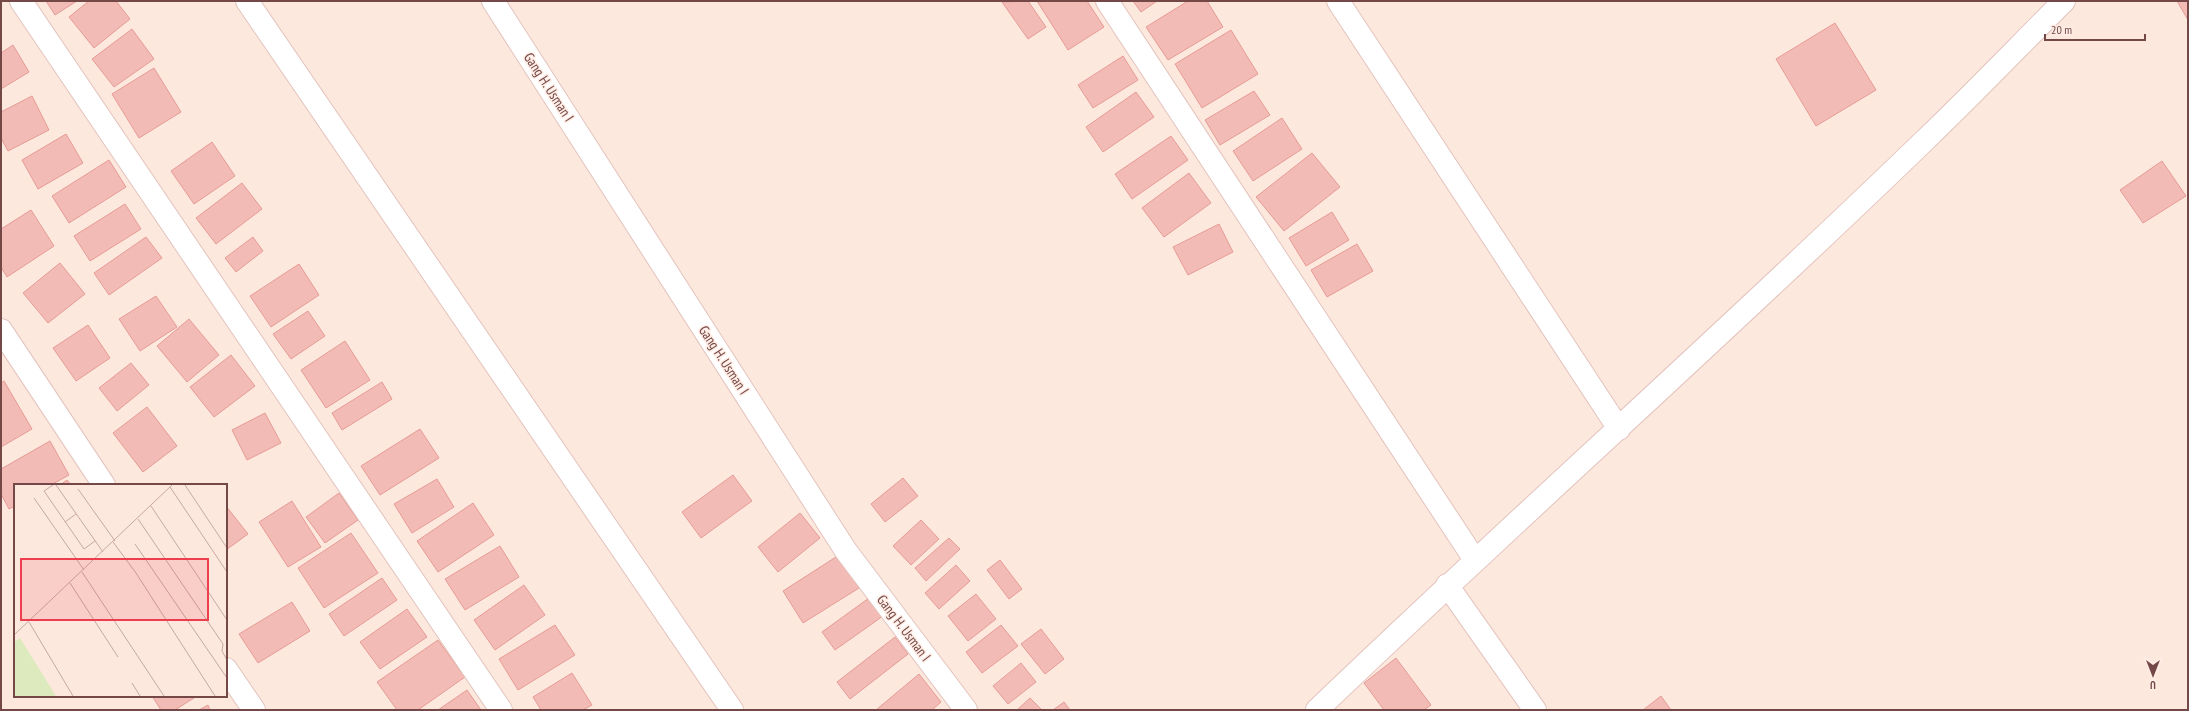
<svg xmlns="http://www.w3.org/2000/svg" width="2189" height="711" viewBox="0 0 2189 711" font-family="'PT Sans Narrow',sans-serif">
  <style>
    .building { fill: #f3bbb5; stroke: #e69b95 }
    .lines { fill: none; stroke-linecap: round; stroke-linejoin: round }
    .minor-casing { stroke: #e3c3bd; stroke-width: 24 }
    .minor { stroke: #fff; stroke-width: 22 }
    .labels { text-anchor: middle; stroke-width: 3; stroke-linejoin: round; paint-order: stroke }
    .street-label { font-size: 14px; fill: #734846; stroke: #ffede5 }
    .inset-road { fill: none; stroke: #c6a8a1; stroke-width: 1 }
    .view { fill: #ec3e4c; fill-opacity: 0.15; stroke: #ec3e4c; stroke-width: 2 }
    .inset-edge { fill: none; stroke: #734846; stroke-width: 2 }
  </style>
  <rect width="100%" height="100%" fill="#fde8de"/>
  <path class="building" d="M46,1H77L55,15Z
    M89,1H116L130,19L94,48L69,17Z
    M1028,1L1046,27L1028,39L1002,2Z
    M1037,1H1087L1104,27L1068,50Z
    M1133,1H1157L1141,12Z
    M1188,1H1207L1223,27L1168,60L1146,27Z
    M2177,1H2188V20Z
    M1835,23L1876,90L1816,126L1776,59Z
    M132,29L154,59L114,87L92,59Z
    M1231,30L1258,74L1202,108L1175,64Z
    M13,45L29,72L1,89V53Z
    M1123,56L1138,80L1093,108L1078,85Z
    M154,68L181,112L139,138L112,94Z
    M1254,91L1270,115L1220,145L1205,120Z
    M1136,92L1154,117L1103,152L1086,127Z
    M32,96L49,130L8,151L1,138V112Z
    M1282,118L1302,149L1253,181L1233,151Z
    M66,134L83,163L38,189L22,160Z
    M1171,136L1188,160L1132,199L1115,174Z
    M212,142L235,176L194,204L171,171Z
    M1312,153L1340,187L1284,231L1256,197Z
    M109,160L126,187L69,223L52,196Z
    M2162,161L2186,196L2143,223L2120,190Z
    M1189,173L1211,203L1164,237L1142,208Z
    M242,183L262,209L216,244L196,218Z
    M125,204L141,229L90,261L74,236Z
    M31,210L54,246L7,277L1,267V229Z
    M1332,212L1349,240L1306,266L1289,238Z
    M1219,224L1233,252L1188,275L1173,247Z
    M146,237L162,258L109,295L94,273Z
    M253,237L263,251L236,272L225,258Z
    M1357,244L1373,271L1327,297L1311,270Z
    M60,263L85,294L48,323L23,293Z
    M299,264L319,295L271,327L250,296Z
    M156,296L177,327L140,351L119,319Z
    M308,311L325,336L291,359L273,334Z
    M189,319L219,355L187,382L157,346Z
    M88,325L110,358L76,381L53,348Z
    M345,341L370,380L326,408L301,370Z
    M231,355L255,386L214,417L190,387Z
    M131,363L149,385L117,411L99,388Z
    M4,381L32,429L1,447V383Z
    M382,382L392,399L342,430L332,413Z
    M147,407L177,446L143,472L113,433Z
    M265,413L281,443L247,460L232,430Z
    M420,429L439,458L380,495L361,466Z
    M50,441L69,475L51,485H15V506L9,509L1,494V469Z
    M733,475L752,501L701,538L682,512Z
    M903,478L918,496L885,522L871,504Z
    M437,479L454,507L412,533L394,504Z
    M67,480L71,485H60Z
    M339,493L358,520L325,543L306,517Z
    M292,501L321,547L288,567L259,522Z
    M473,503L494,535L438,572L417,541Z
    M226,506L248,534L226,550Z
    M800,513L820,538L778,572L758,547Z
    M921,520L939,539L911,565L893,546Z
    M351,533L378,573L324,608L298,568Z
    M949,538L960,549L926,581L915,568Z
    M500,546L519,577L465,610L445,579Z
    M839,555L859,588L803,623L783,591Z
    M1000,560L1022,589L1009,599L987,570Z
    M956,565L970,581L939,609L925,593Z
    M382,578L397,600L344,636L329,614Z
    M524,585L545,615L495,650L474,620Z
    M976,594L996,619L968,641L948,616Z
    M869,598L883,616L835,650L822,632Z
    M292,602L310,631L258,663L239,634Z
    M407,609L427,637L380,669L360,642Z
    M555,625L575,655L518,690L499,659Z
    M1001,625L1018,646L982,673L966,652Z
    M1041,629L1064,659L1045,674L1021,644Z
    M895,637L908,654L850,699L837,682Z
    M438,640L465,677L418,710H397L377,682Z
    M1396,658L1431,705L1424,710H1384L1364,683Z
    M1021,663L1036,682L1008,704L993,686Z
    M572,673L592,705L583,710H541L533,697Z
    M919,674L941,702L932,710H876Z
    M467,690L481,710H438Z
    M152,696H197L175,710H161Z
    M1661,696L1671,710H1643Z
    M1030,698L1042,710H1017Z
    M1064,702L1070,710H1053Z
    M208,705L210,710H199Z"/>
  <g class="lines">
    <g class="minor-casing">
      <path id="minor" d="M21,1L501,710
        M247,1L732,710
        M493,1L846,551L966,710
        M1107,1L1475,560
        M1338,1L1619,429
        M1,330L104,485
        M1447,585L1535,710
        M226,669L254,710
        M1317,710C1517,518 1725,334 1925,140C1972,95 2018,47 2064,1"/>
    </g>
    <use href="#minor" class="minor"/>
  </g>
  <g class="labels">
    <g class="street-label">
      <text transform="translate(549 87) rotate(57)" y="5">Gang H. Usman I</text>
      <text transform="translate(724 360) rotate(57)" y="5">Gang H. Usman I</text>
      <text transform="translate(904 628) rotate(53)" y="5">Gang H. Usman I</text>
    </g>
  </g>
  <g transform="translate(14 484)">
    <rect width="213" height="213" fill="#fde8de"/>
    <path d="M6,154L42,212H0V158Z" fill="#ddeabd"/>
    <path class="inset-road" d="M39,1L30,7L70,65L81,57M42,1L89,68M171,1L213,64M156,3L213,88M64,5L101,57M20,14L70,86M137,22L213,136M124,35L209,160L208,167L213,176M51,38L62,30M99,58L122,89L201,212M121,60L213,194M68,88L150,212M56,99L104,173M15,138L59,212M0,151L158,1M118,199L126,212"/>
    <path class="view" d="M7,75H194V136H7Z"/>
    <rect width="213" height="213" class="inset-edge"/>
  </g>
  <rect width="2189" height="711" fill="none" stroke="#734846" stroke-width="4"/>
  <g transform="translate(2153 675) rotate(180)" stroke="#ffede5" stroke-width="3" paint-order="stroke">
  <path d="M0-3L7 15L0 10L-7 15Z" fill="#734846"/>
  <text y="-6" font-size="11" font-weight="bold" text-anchor="middle" fill="#734846">U</text>
  </g>
  <path d="M2045 34v6h100v-6" fill="none" stroke="#734846" stroke-width="2"/>
  <text x="2051" y="34" font-size="12" fill="#734846" stroke="#ffede5" stroke-width="3" paint-order="stroke">20 m</text>
</svg>
